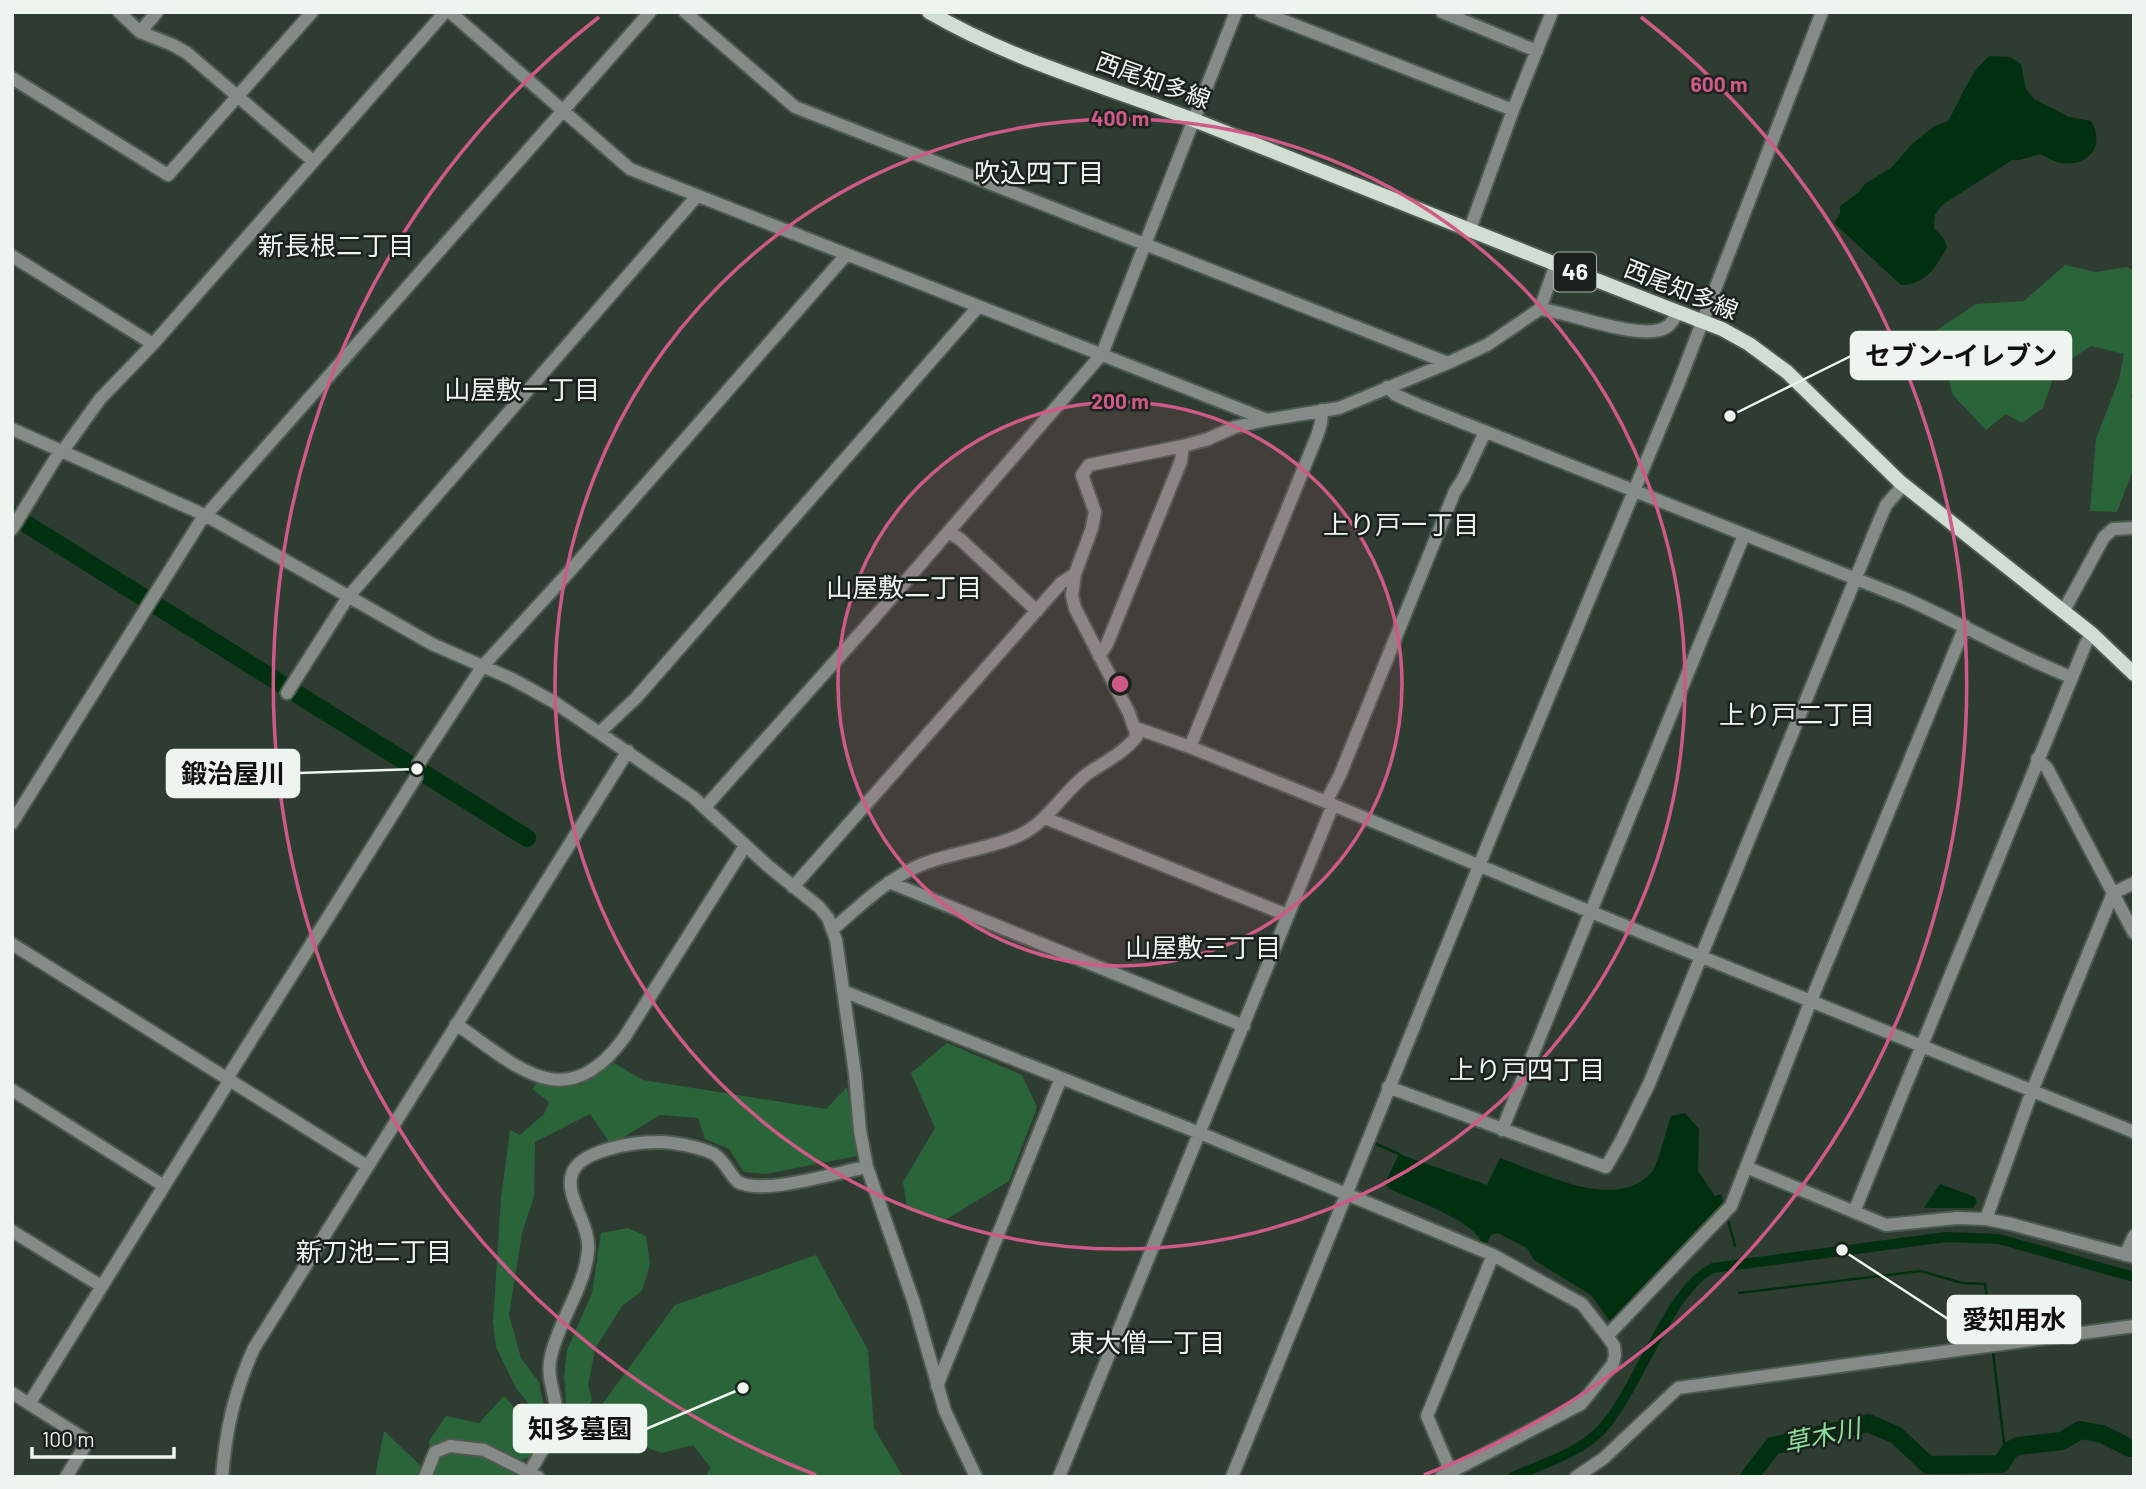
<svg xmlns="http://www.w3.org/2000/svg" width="2146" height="1489" viewBox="0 0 2146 1489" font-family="Barlow,'Noto Sans JP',sans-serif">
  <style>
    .green { fill: #2a6539 }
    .water { fill: #00300f }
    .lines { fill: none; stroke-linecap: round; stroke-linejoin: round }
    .stream { stroke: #00300f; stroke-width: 2.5 }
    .canal { stroke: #00300f; stroke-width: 10 }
    .river { stroke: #00300f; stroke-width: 18 }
    .minor-casing { stroke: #4d5a4f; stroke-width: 16 }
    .major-casing { stroke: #4d5a4f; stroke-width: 18 }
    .minor { stroke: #858b86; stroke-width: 12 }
    .major { stroke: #d1ded3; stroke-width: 14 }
    .ring { fill: none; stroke: #cf5a87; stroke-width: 3.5 }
    .labels { text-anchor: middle; stroke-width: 5; stroke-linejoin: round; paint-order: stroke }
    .shield { fill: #1b211c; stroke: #aeb5af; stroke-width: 2 }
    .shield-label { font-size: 23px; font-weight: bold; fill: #edf5ee }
    .street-label { font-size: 24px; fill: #edf5ee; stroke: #1b211c }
    .neighbourhood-label { font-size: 26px; fill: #edf5ee; stroke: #1b211c }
    .water-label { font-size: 26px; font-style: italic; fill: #8be19c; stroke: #1b211c }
    .centre { fill: #cf5a87; stroke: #1b211c; stroke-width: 3.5 }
    .ring-label { font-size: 21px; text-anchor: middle; font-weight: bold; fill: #cf5a87; stroke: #1b211c; stroke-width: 5; stroke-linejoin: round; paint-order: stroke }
    .leader { fill: none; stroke: #edf5ee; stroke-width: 2.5 }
    .callout-dot { fill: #edf5ee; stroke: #1b211c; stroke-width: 2.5 }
    .callout { fill: #edf5ee; stroke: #edf5ee; stroke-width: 2.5 }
    .callout-label { font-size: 26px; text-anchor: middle; font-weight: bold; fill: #111 }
  </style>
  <rect width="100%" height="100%" fill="#2f3c31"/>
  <path class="green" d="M2065,265L2096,272L2127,267L2134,271V386L2131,396L2134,398V467L2117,512L2090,511L2096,439L2119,379L2124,354L2091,346L2056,369L2043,408L2022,423L2006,414L1986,430L1952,394L1945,360L1922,340L1976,304L2024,301Z
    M947,1043L1022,1075L1037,1107L1009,1181L942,1222L907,1207L903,1182L935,1128L911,1073Z
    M614,1063L643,1080L826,1109L847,1087L857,1156L766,1174L744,1172L729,1149L705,1139L698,1118L660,1115L611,1145L590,1114L535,1142L534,1197L522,1233L509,1315L521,1358L539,1382L548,1428L516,1388L496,1347L493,1322L501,1198L510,1130L520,1135L544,1114L549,1102L532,1089L538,1082L580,1085Z
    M628,1228L646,1236L650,1265L642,1291L622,1306L595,1349L588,1386L592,1400L584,1418L568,1427L564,1377L567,1350L592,1293L601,1233Z
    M816,1255L868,1350L874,1428L903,1477H705L711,1468L693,1445L662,1453L587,1425L675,1305Z
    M504,1396L541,1438L530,1457L521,1460L507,1455L503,1467L518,1477H431L429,1441L446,1416L479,1423Z
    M384,1431L420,1465V1477H375Z"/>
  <path class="water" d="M1990,56L2010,57L2021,64L2026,89L2034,99L2069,117L2091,121C2106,146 2088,167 2061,163C2054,162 2047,157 2040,154L2020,160H2012L1942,205L1935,215L1934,228L1944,239L1947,247C1936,268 1926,284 1901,285L1834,223L1840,214V206L1859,192L1865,184L1892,167L1912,144L1933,127L1948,121C1961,100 1970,70 1990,56Z
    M1685,1113L1699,1129L1698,1171L1715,1196L1721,1194L1723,1202L1610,1321L1591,1295L1534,1260L1527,1248L1498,1233L1491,1235L1487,1243L1481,1241C1472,1220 1411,1199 1388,1188L1385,1183L1399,1154L1487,1185L1500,1158C1542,1173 1616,1213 1652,1172C1658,1164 1667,1127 1671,1116Z
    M1940,1184L1975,1197L1977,1202L1973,1208H1924Z"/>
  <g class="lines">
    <path class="stream" d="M1376,1144L1399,1154L1400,1157
      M1727,1217L1735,1246
      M1739,1293L1921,1271L1962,1283L1985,1284L1992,1337
      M1993,1352L2004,1443"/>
    <path class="canal" d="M1513,1477C1542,1464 1580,1453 1602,1429C1638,1390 1669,1289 1713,1268L1946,1237L1999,1239L2134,1277"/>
    <path class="river" d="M12,515L527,838
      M1749,1477L1773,1446L1868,1423L1896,1435L1928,1465L2001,1464L2010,1450L2018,1446L2062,1441L2080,1430L2102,1434L2130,1448H2134"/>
    <g class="minor-casing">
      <path id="minor" d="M119,12L140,32L173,45L187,53L313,161
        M450,12L630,169L1265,419
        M685,12L795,107L1448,363
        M1261,12L1513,110
        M1442,12L1537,51
        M140,32L157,12
        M12,78L168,175L312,12
        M1470,229L1513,110L1552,12
        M12,256L153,344
        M1540,309C1569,312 1646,344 1668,326C1672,323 1675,317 1678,313
        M1387,387L1396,395L1416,404L1904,598C1961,623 2014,655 2071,677
        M12,429L207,516L432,644L512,679L554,702L693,797L768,866L819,907L828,918L836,940L855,1074L860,1131L867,1167L914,1303L945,1411L976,1477
        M62,452L100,399L153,344L445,12
        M12,529L60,451
        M948,532L960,539L1037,611
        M2063,612L2104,537L2113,529L2134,528
        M1099,656L1107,644L1181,461L1183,446
        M287,693L348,597L697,196
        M1136,728L1190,747L1326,802L1591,912L2134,1132
        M600,732L636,698L978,307
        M1190,747L1317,436L1321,423L1322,410
        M2037,759L2047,768L2134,933
        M419,763L482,667L570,571L846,255
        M1326,802L1340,775L1455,491L1463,479L1485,432
        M705,807L880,611L1102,354L1236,12
        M1045,818L1287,915
        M12,823L200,522L650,12
        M889,882L1244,1026
        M793,887L1061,583L1075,574
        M833,929C861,905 888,878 923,864C954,852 990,849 1020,835C1049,821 1062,793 1087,774C1104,762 1124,753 1137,736L1129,713L1075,608L1072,595L1075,574L1092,528L1095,512L1082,475L1089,465L1183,446L1208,439L1235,427L1266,420L1339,408L1448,363L1487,345L1540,309L1556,264
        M12,944L367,1166
        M843,991L1212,1138L1493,1255L1582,1304L1607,1336
        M456,1024C517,1066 565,1118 624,1038L745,846
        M1388,1087L1606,1167L1620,1143L1649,1084L1877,526L1886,505L1899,490L1900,482
        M12,1090L164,1186
        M1502,1130L1744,535
        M1746,1167L1886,1225L1957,1218L1986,1219L2011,1224L2134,1257
        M1854,1212L2086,643L2092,634
        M1986,1219L2032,1091L2113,893L2134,883
        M12,1231L101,1286
        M2125,1255L2134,1236
        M937,1386L1061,1078
        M12,1393L88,1441L66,1477
        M29,1404L226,1086L231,1072L416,777
        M1450,1470L1427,1416L1493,1255
        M530,1471C541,1452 557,1431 556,1408C554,1390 546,1375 551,1356C559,1320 585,1287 588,1251C591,1225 564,1196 572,1174C579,1150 635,1142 657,1142C670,1141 703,1148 714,1154C725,1161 729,1174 738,1182C763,1196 837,1172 867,1167
        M222,1477C226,1428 234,1393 254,1348L628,751
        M425,1477L435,1452L450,1446L484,1450L538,1477
        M1059,1477L1333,805
        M1232,1477L1500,814L1678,385L1822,12
        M1441,1477L1581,1404L1613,1364L1615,1355L1614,1346L1607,1336L1731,1206L1808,1008L1965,626
        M1576,1477L1604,1458L1678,1388L2134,1326"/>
    </g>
    <g class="major-casing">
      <path id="major" d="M929,12C1013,61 1109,87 1199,122C1373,191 1547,262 1722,329L1749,344L1787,372L1900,482L2092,634L2134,674"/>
    </g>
    <use href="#minor" class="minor"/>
    <use href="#major" class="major"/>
  </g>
  <circle cx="1120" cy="684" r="282" fill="#cf5a87" fill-opacity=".12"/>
  <g class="ring">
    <circle cx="1120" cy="684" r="282"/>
    <circle cx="1120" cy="684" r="565"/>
    <path d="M816 1475A847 847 0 0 1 599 17M1641 17A847 847 0 0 1 1424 1475"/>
  </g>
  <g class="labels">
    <rect class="shield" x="1554" y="252.5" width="42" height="39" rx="5"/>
    <g class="shield-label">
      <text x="1575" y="280">46</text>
    </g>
    <g class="street-label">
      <text transform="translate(1153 81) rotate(20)" y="8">西尾知多線</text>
      <text transform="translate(1681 290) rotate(22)" y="8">西尾知多線</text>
    </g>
    <g class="neighbourhood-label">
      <text x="1039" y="182">吹込四丁目</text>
      <text x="336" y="255">新長根二丁目</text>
      <text x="522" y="399">山屋敷一丁目</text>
      <text x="1401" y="534">上り戸一丁目</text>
      <text x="904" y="597">山屋敷二丁目</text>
      <text x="1797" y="724">上り戸二丁目</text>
      <text x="1203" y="957">山屋敷三丁目</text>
      <text x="1527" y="1079">上り戸四丁目</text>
      <text x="374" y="1261">新刀池二丁目</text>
      <text x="1147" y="1352">東大僧一丁目</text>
    </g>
    <g class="water-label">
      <text transform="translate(1822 1436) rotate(-12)" y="9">草木川</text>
    </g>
  </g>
  <circle cx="1120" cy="684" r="10" class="centre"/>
  <g class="ring-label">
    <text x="1719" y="92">600 m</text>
    <text x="1120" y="126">400 m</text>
    <text x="1120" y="409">200 m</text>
  </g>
  <path class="leader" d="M1730 416L1851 356M417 769L299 773M1842 1250L1948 1319M743 1388L646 1429"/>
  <g class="callout-dot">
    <circle cx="1730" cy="416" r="7"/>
    <circle cx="417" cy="769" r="7"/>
    <circle cx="1842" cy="1250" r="7"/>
    <circle cx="743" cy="1388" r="7"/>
  </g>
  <g class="callout">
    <rect x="1851" y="332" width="220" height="47" rx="7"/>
    <rect x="167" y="750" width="132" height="47" rx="7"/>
    <rect x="1948" y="1296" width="132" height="47" rx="7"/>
    <rect x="514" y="1405" width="132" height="47" rx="7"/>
  </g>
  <g class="callout-label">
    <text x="1961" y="365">セブン-イレブン</text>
    <text x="233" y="783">鍛治屋川</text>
    <text x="2014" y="1329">愛知用水</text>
    <text x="580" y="1438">知多墓園</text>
  </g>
  <rect width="2146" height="1489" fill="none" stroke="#edf5ee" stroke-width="28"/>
  <path d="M32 1447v10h142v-10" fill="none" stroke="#edf5ee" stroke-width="3.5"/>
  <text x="42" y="1447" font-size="21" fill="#edf5ee" stroke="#1b211c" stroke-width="5" paint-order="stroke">100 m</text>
</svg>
